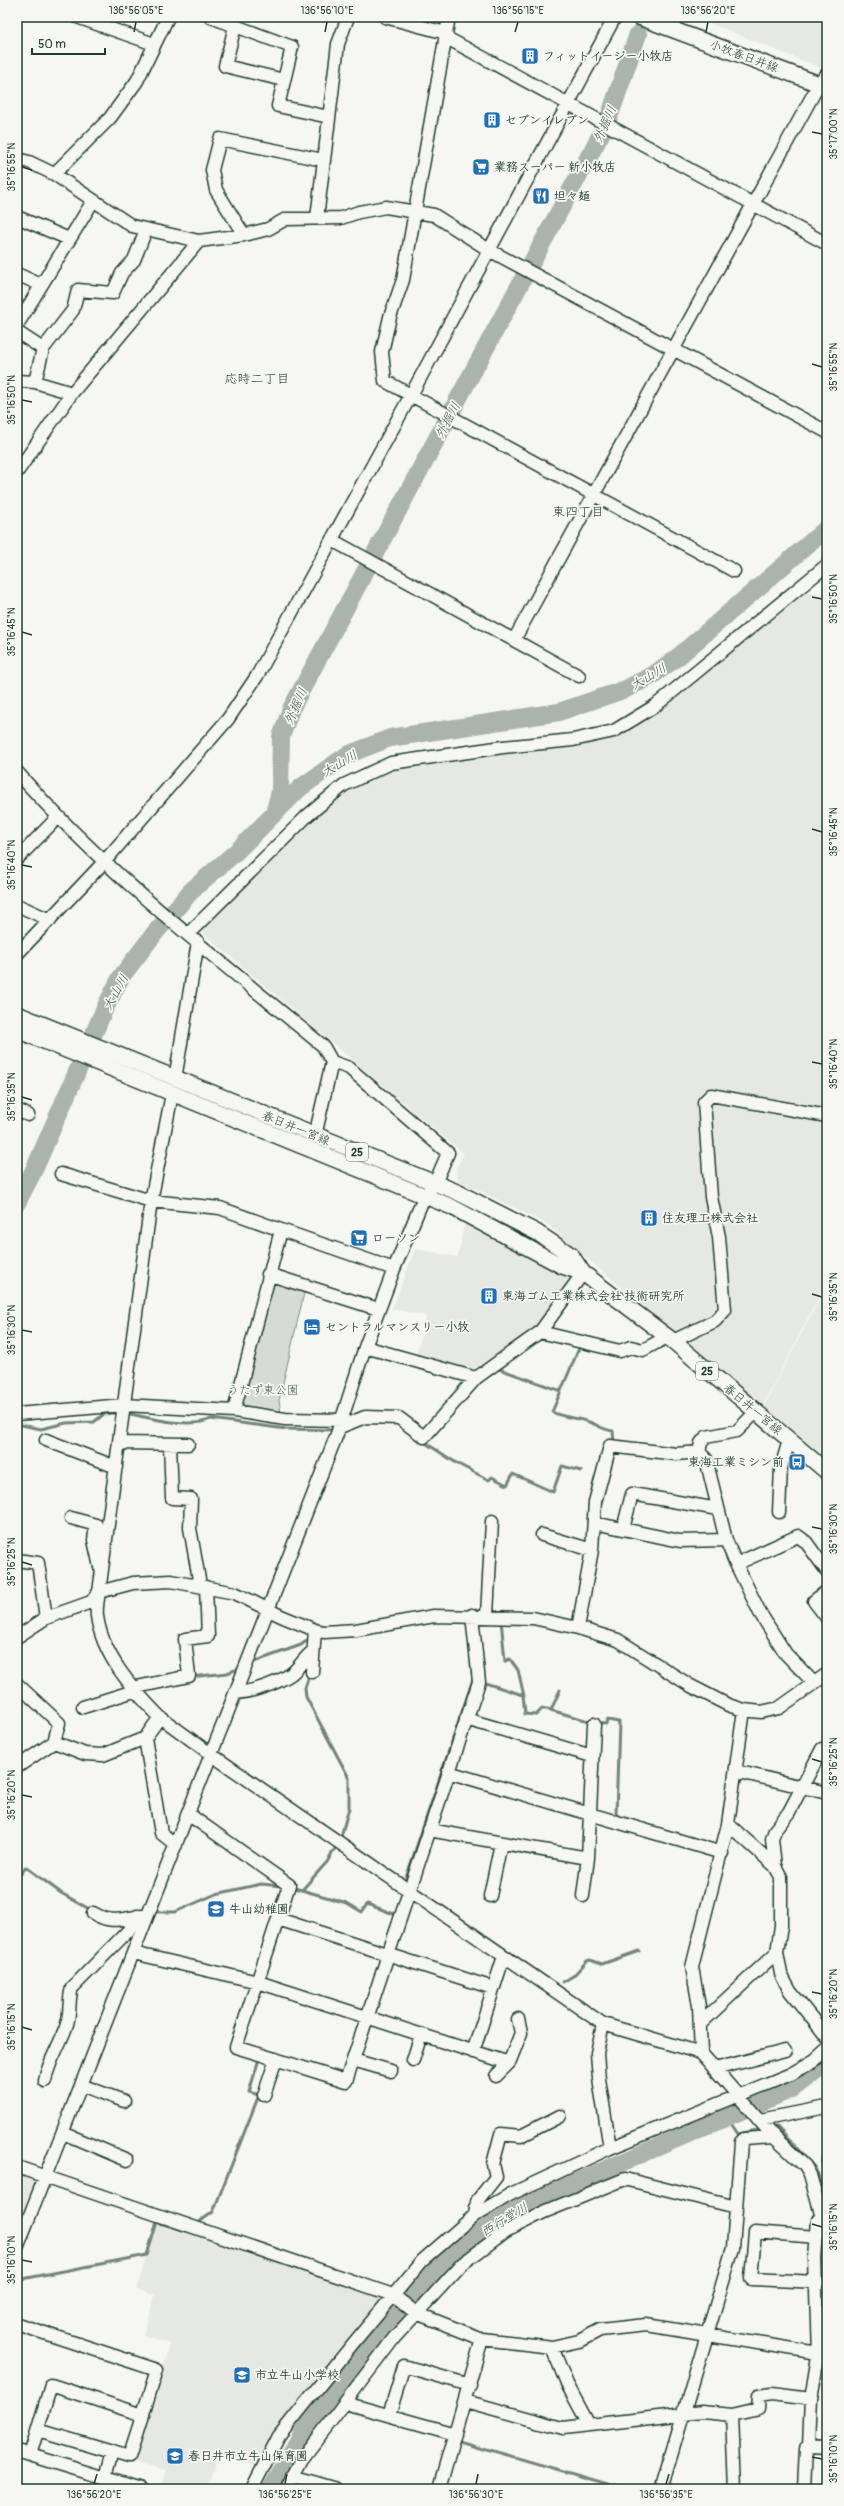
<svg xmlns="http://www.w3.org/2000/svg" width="844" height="2506" viewBox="0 0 844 2506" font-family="Pangolin,'Klee One',sans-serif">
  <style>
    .built { fill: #e6e8e4 }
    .green { fill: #d6dbd6; stroke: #7a8c85 }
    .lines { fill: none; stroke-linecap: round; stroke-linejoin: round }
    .stream { stroke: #72847d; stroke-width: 3 }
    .river { stroke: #aab3ae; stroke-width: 18 }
    .minor-casing { stroke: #1f3d34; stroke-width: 15 }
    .major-casing { stroke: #1f3d34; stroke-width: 18 }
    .minor { stroke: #f6f6f2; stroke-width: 12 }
    .major { stroke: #f6f6f2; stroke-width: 15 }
    .ticks { fill: none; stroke: #1f3d34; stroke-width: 1.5 }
    .labels { text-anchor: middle; stroke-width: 3.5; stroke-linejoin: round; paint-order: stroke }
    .shield { fill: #f6f6f2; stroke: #60746d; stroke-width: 1 }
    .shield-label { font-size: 11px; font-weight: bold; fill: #1f3d34 }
    .poi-label { font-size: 12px; font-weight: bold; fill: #1f3d34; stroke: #f6f6f2; text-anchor: start }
    .street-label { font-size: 12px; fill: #1f3d34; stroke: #f6f6f2 }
    .park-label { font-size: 12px; fill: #445d54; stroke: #f6f6f2 }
    .water-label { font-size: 13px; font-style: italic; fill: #425a52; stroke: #f6f6f2 }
    .neighbourhood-label { font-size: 13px; fill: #1f3d34; stroke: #f6f6f2 }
    .neatline { fill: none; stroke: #1f3d34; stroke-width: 1.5 }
    .ticks-label { font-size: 10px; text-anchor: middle; fill: #1f3d34 }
  </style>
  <rect width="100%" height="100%" fill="#f6f6f2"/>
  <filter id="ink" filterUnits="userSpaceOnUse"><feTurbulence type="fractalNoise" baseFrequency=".025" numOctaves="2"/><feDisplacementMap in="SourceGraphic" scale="8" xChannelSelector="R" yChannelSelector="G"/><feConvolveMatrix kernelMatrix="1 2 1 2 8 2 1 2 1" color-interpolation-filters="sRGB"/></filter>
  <g filter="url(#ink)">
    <path class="built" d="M694,17H827V65L824,69Z
      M803,592L827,594V1281L762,1407L547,1224L458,1180L456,1169L464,1154L198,929L339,793L397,768L445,758L614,734L663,705L698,679L712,664Z
      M465,1220L570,1275L569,1284L540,1324L511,1347L471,1370L416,1355L427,1316L392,1309L415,1249L458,1257Z
      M827,1284V1462L763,1408Z
      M17,2171L33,2177L36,2184L17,2232Z
      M156,2220L382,2297L383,2302L258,2468L219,2450L207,2489H161L165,2471L131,2462L170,2344L143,2335L155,2295L137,2289Z"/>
    <path class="green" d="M272,1279L305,1289L279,1400L281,1414L240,1407Z
      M827,2151V2177L820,2161L823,2153Z"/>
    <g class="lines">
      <path class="stream" d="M580,1346L552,1412C564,1418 576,1417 589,1422C598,1425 603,1430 613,1431L614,1444
        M499,1369L561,1391
        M126,1413C149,1418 190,1429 211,1419L286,1429L332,1430
        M17,1424L41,1429L66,1423L94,1422L104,1414L120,1412
        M424,1442L458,1464L489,1480L492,1477L507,1485L513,1474L553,1492L562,1466L581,1471
        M501,1620L505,1661L510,1659L518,1670L524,1696
        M251,1663L301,1645L309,1639
        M310,1673L305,1688L306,1697L349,1778V1808L340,1840
        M191,1677L227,1673L241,1668
        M482,1682L523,1695L525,1714L536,1715L542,1709H547L592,1722
        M551,1710L560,1690
        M597,1723L606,1724L607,1720L619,1722L616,1815
        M17,1872L21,1874L26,1867L61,1893L91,1910
        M406,1878L473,1679L475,1680
        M291,1887L347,1903L362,1912L367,1904L394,1914
        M302,1890L327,1862L337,1845
        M152,1912H175L216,1894L261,1884L281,1886
        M563,1982L573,1976L587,1961L590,1960L602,1964L639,1951
        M726,2116L738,2134L762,2129
        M770,2128L777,2127L816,2169L827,2202
        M195,2225L213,2212L259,2095L249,2092L259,2059
        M17,2280L147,2255L157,2222L186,2231L189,2229
        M394,2317L403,2323
        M459,2441L625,2489"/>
      <path class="river" d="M275,810L280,792L281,737L291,709L607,123L638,34
        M17,1203L34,1170L105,1008L121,977L154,934L192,890L236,852L300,788L347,755L390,738L559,712L626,689L653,675L679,656L827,528
        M271,2489L309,2423L411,2297L446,2259L491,2224L535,2200L792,2089L827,2062"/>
      <g class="minor-casing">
        <path id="minor" d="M77,17L154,44
          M211,17L292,47L278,106L329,117
          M385,17L446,33
          M449,17L403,280L390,317L382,352L385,381L734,571
          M235,26L225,66L284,80
          M445,37L827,244
          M17,159L29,162L54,174L132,226L199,241L244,235L268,229L286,219L341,218L359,212L386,207L434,215L489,250L827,432
          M54,174L110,118L137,81L168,17
          M17,217L69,239
          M317,218L338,44L348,17
          M244,235L216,190L212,170L220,139L323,160
          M17,274L41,285
          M17,325L93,201
          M17,332L43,349
          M17,381L35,382L72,393
          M35,382L43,349L73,310L78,290L113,293L122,273L134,260L146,230
          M17,472L72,393L199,241
          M332,540L579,676
          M514,640L819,84L827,74
          M17,772C107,875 218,959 323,1046L332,1062L315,1136
          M17,859L57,818
          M17,905L50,920
          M188,934L307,816L344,785L391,763L503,747L573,740L614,731L655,706L827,565
          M17,954L104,862L228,719L257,676L411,395L615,17
          M175,1079L198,942
          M172,1094L151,1201L99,1592C98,1599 96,1608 97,1616C102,1655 133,1690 160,1717L212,1755L603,2024L701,2053
          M17,1110L28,1115
          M61,1174L151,1201L220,1208L281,1230L234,1411
          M281,1230L394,1269
          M268,1274L378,1309
          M540,1332L620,1351L631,1347L643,1350L667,1337
          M673,1341L715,1321L725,1310L719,1237L711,1197L704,1102L711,1095L827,1116
          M365,1347L476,1378L540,1332L583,1273
          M756,1412L737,1431L706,1437L701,1443L699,1452L706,1459L726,1540L736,1564L760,1613L786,1654L814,1683
          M17,1414L124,1405L234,1411L285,1419L342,1420
          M340,1427L365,1417L399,1418L424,1437L476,1378
          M46,1440L116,1467
          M119,1443L188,1444
          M170,1444L172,1498L191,1499L190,1528L200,1585
          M779,1512L781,1468L789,1440
          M71,1518L96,1525L94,1540L100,1567
          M594,1523L680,1541L726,1540
          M623,1529L632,1494L718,1509
          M542,1535L592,1550
          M17,1560L38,1563L46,1618
          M736,1564L798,1536L806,1542L827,1571
          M827,1591L814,1601L827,1618
          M487,1615L492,1521
          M578,1628L592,1550L595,1502L610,1446L676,1454L699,1452
          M17,1637L46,1618L91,1602L99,1592L133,1583L171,1581L235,1593L281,1616L315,1630L324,1632L356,1630L434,1616L533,1618L578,1628L618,1640L691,1686L728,1705L744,1710L761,1712L779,1708L827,1674
          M312,1672L315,1630
          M17,1684L59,1723L54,1742L17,1767
          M132,1688L189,1676L185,1639L208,1636L206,1587
          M235,1693C252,1692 276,1684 291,1674C299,1668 304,1658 312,1652
          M83,1707L134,1691
          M744,1710L728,1824L692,1967L699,2006L701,2053L774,2137L805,2166L810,2175L827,2235
          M466,1719L592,1756
          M145,1738L161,1833L176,1845
          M54,1742L85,1754L103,1755L145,1738L160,1717
          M736,1771L827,1793
          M448,1772L722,1853
          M188,1814L289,1885L236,2047L346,2081L479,1682L472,1615
          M429,1830L588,1858
          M775,1866L772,1839L775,1830L789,1812L822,1749
          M490,1896L501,1843
          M583,1896L588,1858L594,1724
          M93,1913C113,1925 122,1918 143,1916
          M278,1919L493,1988
          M777,1952L781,1974L790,1991L827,2037
          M133,1953L258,1982L509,2063
          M603,2024L597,2053L599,2079L610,2148
          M700,2024L777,1952L781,1926V1877L775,1866L728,1824
          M473,2052L504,1956
          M353,2060L391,2071
          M413,2060L421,2035
          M715,2069L785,2051
          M496,2076L509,2063L521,2033L518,2019
          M45,2081C48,2061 61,2044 67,2024C71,2011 68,2000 72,1988L128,1931L137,1916
          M81,2085L124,2101
          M264,2095L276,2059
          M760,2120L827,2107
          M63,2133L127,2160
          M17,2167L393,2295L416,2313L482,2339L552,2347L579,2341L600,2330L646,2325L812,2352L827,2359
          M475,2215L477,2201L496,2177L493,2164L501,2134L521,2136L560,2116
          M822,2218L818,2220L815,2258L818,2356L811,2399L809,2447L827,2448
          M817,2237L755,2232L751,2279L818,2282
          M17,2248L337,1434L365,1347L394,1269L424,1197L435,1183L448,1153L349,1068L332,1062
          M17,2324L157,2370L129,2457L38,2430
          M552,2347L567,2384L589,2425
          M465,2401L563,2428L702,2412L732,2415L735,2489
          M352,2405L455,2434
          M389,2415L404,2366L470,2385
          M732,2415L758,2409L759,2396L772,2394L811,2399
          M17,2451L141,2489
          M30,2455L51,2385L143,2415
          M292,2476L337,2489
          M105,2478L112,2452
          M252,2489L279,2436L353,2344L422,2261L475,2215L511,2194L610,2148L791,2074L815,2060L827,2049
          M286,2489L302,2459L394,2338L462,2264L506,2231L544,2212L625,2179L736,2207
          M439,2489L482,2339
          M661,2489L733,2248L741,2142L744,2139L774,2137
          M804,2489L806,2448L809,2447"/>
      </g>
      <g class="major-casing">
        <path id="major" d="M639,17L827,87
          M17,1014L457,1192L536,1232L571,1255L583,1273
          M17,1030L452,1207L562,1266L583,1273L673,1341L827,1472"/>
      </g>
      <use href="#minor" class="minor"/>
      <use href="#major" class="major"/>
    </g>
  </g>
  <path class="ticks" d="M134,32L136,22M325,32L327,22M515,32L518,22M706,32L708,22M812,132L822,134M22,167L32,170M812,364L822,367M22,400L32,402M812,597L822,599M22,632L32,635M812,829L822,832M22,865L32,867M812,1062L822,1064M22,1097L32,1100M812,1294L822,1297M22,1330L32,1332M812,1527L822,1529M22,1562L32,1565M812,1759L822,1762M22,1795L32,1797M812,1992L822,1994M22,2027L32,2030M812,2224L822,2227M22,2260L32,2262M812,2457L822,2459M94,2484L97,2474M285,2484L287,2474M476,2484L478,2474M666,2484L669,2474"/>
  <defs>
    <g id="building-square" transform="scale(0.9)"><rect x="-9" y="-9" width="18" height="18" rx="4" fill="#1f6fb2" stroke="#f6f6f2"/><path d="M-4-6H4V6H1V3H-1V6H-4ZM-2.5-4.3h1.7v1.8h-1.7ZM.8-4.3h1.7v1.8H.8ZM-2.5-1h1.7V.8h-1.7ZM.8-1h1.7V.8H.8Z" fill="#fff"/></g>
    <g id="supermarket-square" transform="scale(0.9)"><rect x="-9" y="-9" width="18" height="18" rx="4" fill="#1f6fb2" stroke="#f6f6f2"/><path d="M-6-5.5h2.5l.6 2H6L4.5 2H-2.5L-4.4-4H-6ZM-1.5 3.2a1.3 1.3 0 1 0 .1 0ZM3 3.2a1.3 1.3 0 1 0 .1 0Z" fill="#fff"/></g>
    <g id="restaurant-square" transform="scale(0.9)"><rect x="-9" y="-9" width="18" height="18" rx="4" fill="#1f6fb2" stroke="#f6f6f2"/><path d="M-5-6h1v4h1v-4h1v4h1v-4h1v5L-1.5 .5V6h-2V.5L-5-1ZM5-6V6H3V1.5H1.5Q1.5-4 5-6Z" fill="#fff"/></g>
    <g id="hotel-square" transform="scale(0.9)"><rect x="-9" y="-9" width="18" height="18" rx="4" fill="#1f6fb2" stroke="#f6f6f2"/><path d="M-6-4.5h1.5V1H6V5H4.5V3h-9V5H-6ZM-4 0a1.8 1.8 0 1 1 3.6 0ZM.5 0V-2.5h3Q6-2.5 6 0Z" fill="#fff"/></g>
    <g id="bus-square" transform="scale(0.9)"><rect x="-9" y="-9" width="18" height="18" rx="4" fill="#1f6fb2" stroke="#f6f6f2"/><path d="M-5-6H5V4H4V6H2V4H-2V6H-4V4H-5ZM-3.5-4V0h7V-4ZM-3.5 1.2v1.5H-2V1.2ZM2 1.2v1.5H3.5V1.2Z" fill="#fff"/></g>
    <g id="school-square" transform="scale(0.9)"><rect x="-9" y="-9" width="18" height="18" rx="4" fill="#1f6fb2" stroke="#f6f6f2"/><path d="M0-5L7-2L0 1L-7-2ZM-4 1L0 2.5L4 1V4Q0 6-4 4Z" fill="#fff"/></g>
  </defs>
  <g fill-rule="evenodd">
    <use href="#building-square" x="530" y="56"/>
    <use href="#building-square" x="492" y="120"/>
    <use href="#supermarket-square" x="481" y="167"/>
    <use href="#restaurant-square" x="541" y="196"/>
    <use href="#building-square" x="649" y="1218"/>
    <use href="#supermarket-square" x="359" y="1238"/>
    <use href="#building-square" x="489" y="1296"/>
    <use href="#hotel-square" x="312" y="1327"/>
    <use href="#bus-square" x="797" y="1462"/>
    <use href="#school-square" x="216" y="1909"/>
    <use href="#school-square" x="242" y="2375"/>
    <use href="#school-square" x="175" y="2456"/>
  </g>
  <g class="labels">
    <g class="shield">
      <rect x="346" y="1143" width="22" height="18" rx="3"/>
      <rect x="696" y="1362" width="22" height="18" rx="3"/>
    </g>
    <g class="shield-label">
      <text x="357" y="1156">25</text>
      <text x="707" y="1375">25</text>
    </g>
    <g class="poi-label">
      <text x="543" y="60">フィットイージー小牧店</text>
      <text x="505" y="124">セブンイレブン</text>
      <text x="494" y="171">業務スーパー 新小牧店</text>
      <text x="554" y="200">坦々麺</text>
      <text x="662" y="1222">住友理工株式会社</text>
      <text x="372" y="1242">ローソン</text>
      <text x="502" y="1300">東海ゴム工業株式会社 技術研究所</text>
      <text x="325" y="1331">セントラルマンスリー小牧</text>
      <text x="784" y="1466" text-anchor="end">東海工業ミシン前</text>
      <text x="229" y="1913">牛山幼稚園</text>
      <text x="255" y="2379">市立牛山小学校</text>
      <text x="188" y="2460">春日井市立牛山保育園</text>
    </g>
    <g class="street-label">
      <text transform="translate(744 56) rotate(20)" y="4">小牧春日井線</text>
      <text transform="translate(296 1128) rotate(22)" y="4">春日井一宮線</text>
      <text transform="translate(753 1409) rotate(40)" y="4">春日井一宮線</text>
    </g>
    <g class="park-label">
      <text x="263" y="1394">うたず東公園</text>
    </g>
    <g class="water-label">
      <text transform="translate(604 124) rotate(-66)" y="5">外掘川</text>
      <text transform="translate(447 420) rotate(-62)" y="5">外掘川</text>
      <text transform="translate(648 676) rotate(-31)" y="5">大山川</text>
      <text transform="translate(295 706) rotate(-66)" y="5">外掘川</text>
      <text transform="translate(339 763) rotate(-31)" y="5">大山川</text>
      <text transform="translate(115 992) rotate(-61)" y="5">大山川</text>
      <text transform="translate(504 2219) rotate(-31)" y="5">西行堂川</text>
    </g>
    <g class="neighbourhood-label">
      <text x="257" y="383">応時二丁目</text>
      <text x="578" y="516">東四丁目</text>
    </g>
  </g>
  <rect width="844" height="2506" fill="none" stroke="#f6f6f2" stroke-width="44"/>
  <path d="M32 48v6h73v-6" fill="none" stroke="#1f3d34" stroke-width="2"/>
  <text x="38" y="48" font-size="12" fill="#1f3d34" stroke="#f6f6f2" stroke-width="3" paint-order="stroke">50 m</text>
  <rect x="22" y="22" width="800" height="2462" class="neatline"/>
  <g class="ticks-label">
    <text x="136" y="14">136°56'05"E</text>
    <text x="327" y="14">136°56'10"E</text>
    <text x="518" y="14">136°56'15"E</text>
    <text x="708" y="14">136°56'20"E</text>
    <text transform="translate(833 134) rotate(-90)" y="4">35°17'00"N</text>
    <text transform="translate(11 167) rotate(-90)" y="4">35°16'55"N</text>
    <text transform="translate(833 367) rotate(-90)" y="4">35°16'55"N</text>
    <text transform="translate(11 400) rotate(-90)" y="4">35°16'50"N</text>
    <text transform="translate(833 599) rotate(-90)" y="4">35°16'50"N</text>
    <text transform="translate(11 632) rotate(-90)" y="4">35°16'45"N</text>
    <text transform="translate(833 832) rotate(-90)" y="4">35°16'45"N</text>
    <text transform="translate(11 865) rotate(-90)" y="4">35°16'40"N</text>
    <text transform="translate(833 1064) rotate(-90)" y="4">35°16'40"N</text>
    <text transform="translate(11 1097) rotate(-90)" y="4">35°16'35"N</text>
    <text transform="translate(833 1297) rotate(-90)" y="4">35°16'35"N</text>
    <text transform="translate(11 1330) rotate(-90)" y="4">35°16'30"N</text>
    <text transform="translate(833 1529) rotate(-90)" y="4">35°16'30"N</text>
    <text transform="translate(11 1562) rotate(-90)" y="4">35°16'25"N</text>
    <text transform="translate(833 1762) rotate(-90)" y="4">35°16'25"N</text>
    <text transform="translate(11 1795) rotate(-90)" y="4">35°16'20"N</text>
    <text transform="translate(833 1994) rotate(-90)" y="4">35°16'20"N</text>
    <text transform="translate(11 2027) rotate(-90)" y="4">35°16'15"N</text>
    <text transform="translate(833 2227) rotate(-90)" y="4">35°16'15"N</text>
    <text transform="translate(11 2260) rotate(-90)" y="4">35°16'10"N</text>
    <text transform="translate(833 2459) rotate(-90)" y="4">35°16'10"N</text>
    <text x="94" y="2498">136°56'20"E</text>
    <text x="285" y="2498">136°56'25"E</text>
    <text x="476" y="2498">136°56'30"E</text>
    <text x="666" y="2498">136°56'35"E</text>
  </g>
</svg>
